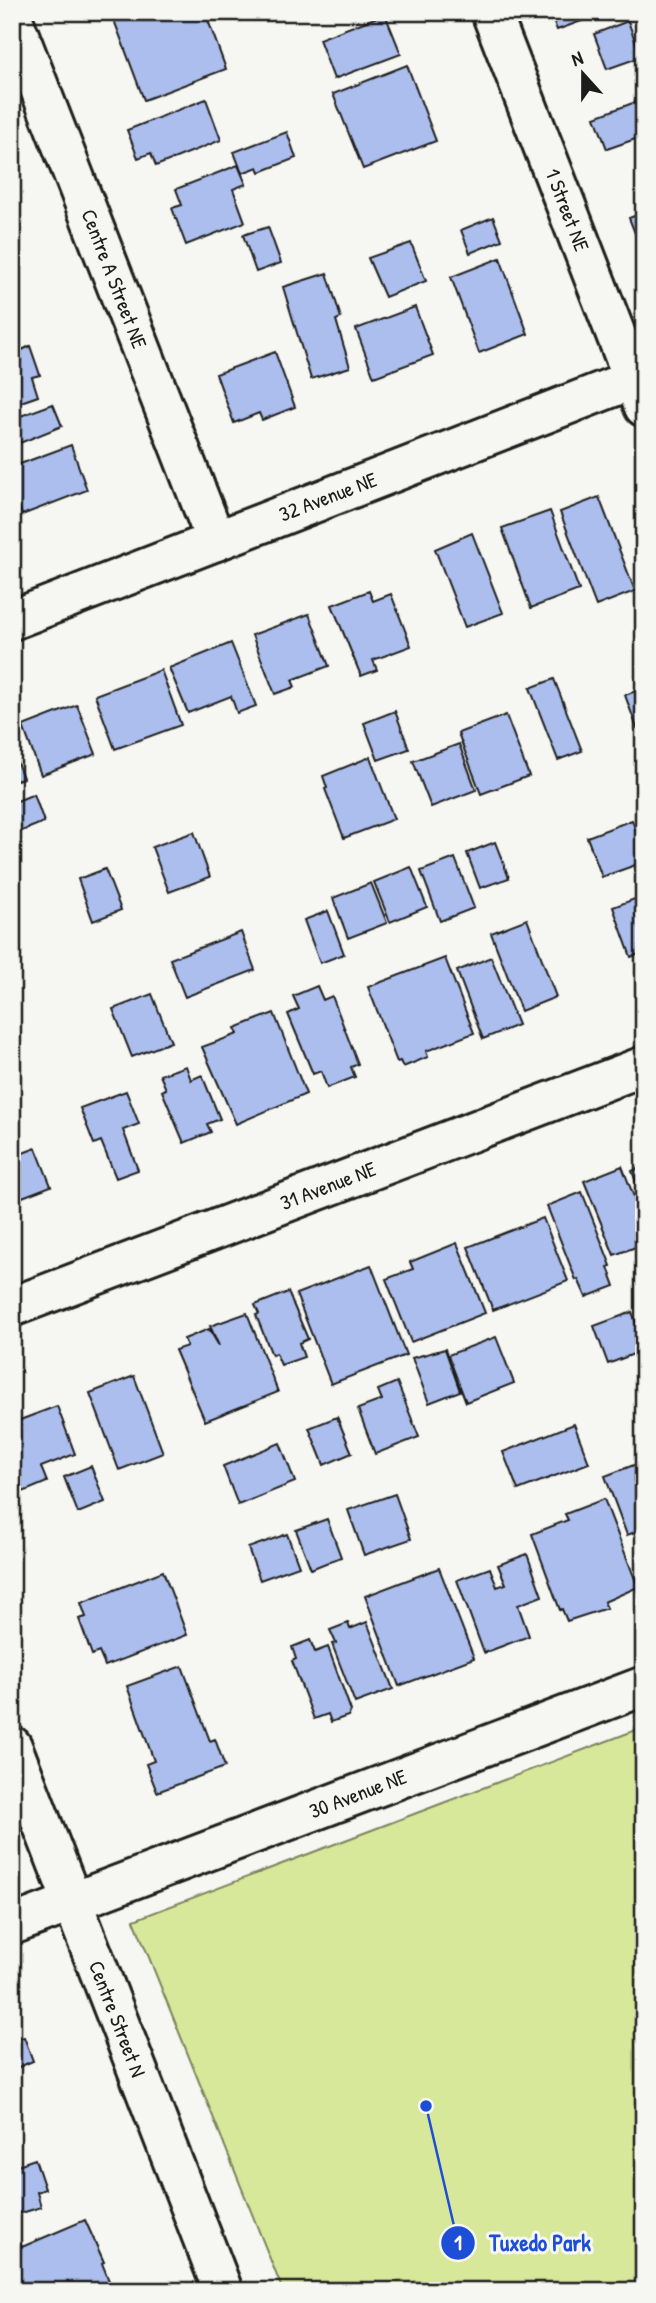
<svg xmlns="http://www.w3.org/2000/svg" width="656" height="2303" viewBox="0 0 656 2303" font-family="'Patrick Hand',sans-serif">
  <style>
    .green { fill: #d7e89b; stroke: #7a825c; stroke-width: 2 }
    .building { fill: #abbeed; stroke: #1c1c1c; stroke-width: 2 }
    .lines { fill: none; stroke-linecap: round; stroke-linejoin: round }
    .street-casing { stroke: #1c1c1c; stroke-width: 44 }
    .secondary-casing { stroke: #1c1c1c; stroke-width: 44 }
    .street { stroke: #f6f6f2; stroke-width: 38 }
    .secondary { stroke: #f6f6f2; stroke-width: 38 }
    .labels { text-anchor: middle; stroke-width: 6; stroke-linejoin: round; paint-order: stroke }
    .street-label { font-size: 21px; fill: #1c1c1c; stroke: #f6f6f2 }
    .leader { fill: none; stroke: #1d4ed8; stroke-width: 2.5 }
    .callout-dot { fill: #1d4ed8; stroke: #f6f6f2; stroke-width: 2.5 }
    .mark-label { font-size: 21px; text-anchor: middle; font-weight: bold; fill: #fff }
    .callout-label { font-size: 23px; text-anchor: middle; font-weight: bold; fill: #1d4ed8; stroke: #f6f6f2; stroke-width: 6; stroke-linejoin: round; paint-order: stroke }
  </style>
  <rect width="100%" height="100%" fill="#f6f6f2"/>
  <filter id="ink" filterUnits="userSpaceOnUse"><feTurbulence type="fractalNoise" baseFrequency=".0143" numOctaves="2"/><feDisplacementMap in="SourceGraphic" scale="14" xChannelSelector="R" yChannelSelector="G"/><feConvolveMatrix kernelMatrix="1 2 1 2 8 2 1 2 1" color-interpolation-filters="sRGB"/></filter>
  <g filter="url(#ink)">
    <path class="green" d="M644,1727V2291H283L134,1920Z"/>
    <path class="building" d="M135,12H205L226,69L144,100L114,20Z
      M550,12H606L557,30Z
      M385,14L401,54L334,79L319,39Z
      M628,21L641,57L607,69L594,34Z
      M407,65L436,141L363,169L333,94Z
      M206,99L221,140L156,166L151,153L138,158L127,130Z
      M638,101L644,116V136L607,149L595,117Z
      M287,132L296,158L260,172L258,167L242,173L234,152Z
      M238,165L246,184L233,189L245,222L186,245L172,208L182,205L176,189Z
      M644,201V256L629,218L642,213L638,203Z
      M493,217L502,240L470,253L461,230Z
      M268,227L281,263L256,272L243,235Z
      M411,243L426,281L385,297L368,258Z
      M500,258L528,334L479,353L451,277Z
      M327,273L341,318L336,320L350,367L311,379L283,287Z
      M415,307L433,355L374,377L356,329Z
      M15,331L22,350L30,346L40,375L32,377L38,396L12,405V332Z
      M275,352L295,407L262,420L259,413L234,423L216,374Z
      M53,404L62,426L20,443L12,419Z
      M71,445L87,490L22,515L12,489V467Z
      M599,497L635,591L596,606L560,512Z
      M550,511L579,590L531,608L502,528Z
      M472,533L503,613L465,627L435,549Z
      M369,591L373,601L391,594L411,646L373,660L377,670L361,676L332,605Z
      M309,614L329,666L292,680L295,687L275,694L252,635Z
      M231,643L256,706L237,713L231,696L188,713L169,668Z
      M161,670L181,725L115,749L95,695Z
      M554,679L582,751L558,760L530,688Z
      M644,688V726L637,728L625,695Z
      M77,705L96,754L41,775L23,726Z
      M395,711L409,749L378,760L364,723Z
      M506,715L529,776L481,794L458,733Z
      M459,744L476,790L431,807L413,761Z
      M12,749L23,778L12,782Z
      M370,757L394,819L344,838L325,789L327,788L323,776Z
      M34,794L44,822L12,835V803Z
      M632,820L644,853V862L602,877L587,837Z
      M194,832L210,877L169,892L152,847Z
      M495,842L509,878L480,888L467,853Z
      M455,858L474,908L440,921L421,871Z
      M411,867L427,907L390,922L374,882Z
      M105,869L121,910L93,921L78,879Z
      M371,883L387,923L348,938L333,898Z
      M644,888V952L631,957L613,907L643,896L641,889Z
      M328,911L344,954L320,963L304,920Z
      M527,919L556,997L521,1011L491,933Z
      M241,932L255,970L185,997L170,959Z
      M491,957L518,1025L483,1039L457,971Z
      M445,958L474,1033L426,1051L428,1057L403,1067L400,1061L397,1062L368,987Z
      M317,986L323,1000L332,996L358,1064L351,1067L355,1077L327,1088L321,1071L313,1074L288,1014L299,1009L293,996Z
      M152,994L171,1042L132,1057L113,1009Z
      M274,1013L306,1094L236,1124L202,1047L238,1034L235,1028Z
      M186,1066L191,1080L202,1075L220,1119L207,1124L211,1132L184,1143L162,1091L166,1089L160,1075Z
      M126,1091L139,1124L123,1130L138,1170L116,1178L101,1141L94,1144L80,1108Z
      M36,1148L51,1186L12,1201V1157Z
      M622,1166L644,1223V1244L614,1255L584,1181Z
      M644,1166V1203L632,1171Z
      M582,1192L611,1266L608,1267L615,1286L586,1297L578,1279L576,1280L547,1206Z
      M543,1218L568,1281L493,1310L468,1247Z
      M457,1243L485,1313L411,1342L386,1279L413,1269L410,1262Z
      M371,1265L406,1355L331,1384L296,1294Z
      M288,1292L308,1339L299,1343L304,1357L281,1365L276,1353L272,1355L256,1315L259,1314L255,1305Z
      M632,1312L644,1343V1350L608,1364L594,1326Z
      M247,1313L278,1392L205,1421L175,1350L187,1346L184,1339L209,1329L219,1346L210,1326Z
      M496,1337L514,1383L466,1402L448,1355Z
      M445,1349L460,1391L429,1403L412,1358Z
      M134,1376L163,1453L119,1470L90,1393Z
      M397,1382L419,1437L375,1454L358,1409L382,1400L378,1390Z
      M57,1406L75,1454L41,1467L47,1482L23,1492L12,1463V1423Z
      M337,1417L352,1453L324,1465L309,1428Z
      M574,1424L589,1463L518,1490L503,1452Z
      M280,1443L295,1482L238,1505L223,1466Z
      M639,1463L644,1474V1529L627,1535L605,1476Z
      M91,1466L105,1502L78,1513L64,1477Z
      M395,1494L411,1539L364,1555L348,1510Z
      M604,1499L638,1587L604,1602L607,1608L567,1621L562,1609L560,1610L532,1534L568,1520L565,1514Z
      M327,1519L341,1557L311,1569L296,1530Z
      M287,1534L299,1566L260,1580L248,1548Z
      M527,1554L542,1596L518,1605L529,1636L484,1653L457,1580L490,1568L497,1587L506,1584L498,1565Z
      M439,1568L474,1658L399,1686L365,1596Z
      M163,1571L187,1635L105,1666L99,1652L92,1655L79,1619L86,1617L81,1603Z
      M367,1622L393,1689L355,1703L332,1644L336,1643L330,1630L348,1623L350,1629Z
      M310,1640L315,1652L328,1647L351,1711L348,1716L331,1722L328,1714L314,1719L292,1661L296,1659L292,1647Z
      M182,1666L210,1741L215,1739L225,1767L157,1792L146,1764L154,1761L127,1686Z
      M24,2037L33,2061L12,2070V2041Z
      M35,2159L45,2189L37,2192L41,2207L12,2216V2167Z
      M85,2220L104,2262L102,2263L111,2286L100,2291H12V2248L21,2245L22,2247Z"/>
    <g class="lines">
      <g class="street-casing">
        <path id="street" d="M491,12L644,407
          M12,17L216,541
          M12,1307L644,1066
          M12,1925L644,1686"/>
      </g>
      <g class="secondary-casing">
        <path id="secondary" d="M12,620L644,375
          M12,1746L223,2291"/>
      </g>
      <use href="#street" class="street"/>
      <use href="#secondary" class="secondary"/>
    </g>
  </g>
  <g class="labels">
    <g class="street-label">
      <text transform="translate(567 210) rotate(69)" y="7">1 Street NE</text>
      <text transform="translate(114 279) rotate(69)" y="7">Centre A Street NE</text>
      <text transform="translate(328 497) rotate(-21)" y="7">32 Avenue NE</text>
      <text transform="translate(328 1186) rotate(-21)" y="7">31 Avenue NE</text>
      <text transform="translate(358 1794) rotate(-21)" y="7">30 Avenue NE</text>
      <text transform="translate(117 2019) rotate(69)" y="7">Centre Street N</text>
    </g>
  </g>
  <path class="leader" d="M426 2106L458 2243"/>
  <g class="callout-dot">
    <circle cx="426" cy="2106" r="7"/>
    <circle cx="458" cy="2243" r="18"/>
  </g>
  <g class="mark-label">
    <text x="458" y="2250">1</text>
  </g>
  <g class="callout-label">
    <text x="540" y="2251">Tuxedo Park</text>
  </g>
  <rect width="656" height="2303" fill="none" stroke="#f6f6f2" stroke-width="42"/>
  <rect x="21" y="21" width="614" height="2261" fill="none" stroke="#1c1c1c" stroke-width="2.5" filter="url(#ink)"/>
  <g transform="translate(583 74) rotate(339)" stroke="#f6f6f2" stroke-width="5" paint-order="stroke">
  <path d="M0-5L12 26L0 18L-12 26Z" fill="#1c1c1c"/>
  <text y="-10" font-size="19" font-weight="bold" text-anchor="middle" fill="#1c1c1c">N</text>
  </g>
</svg>
